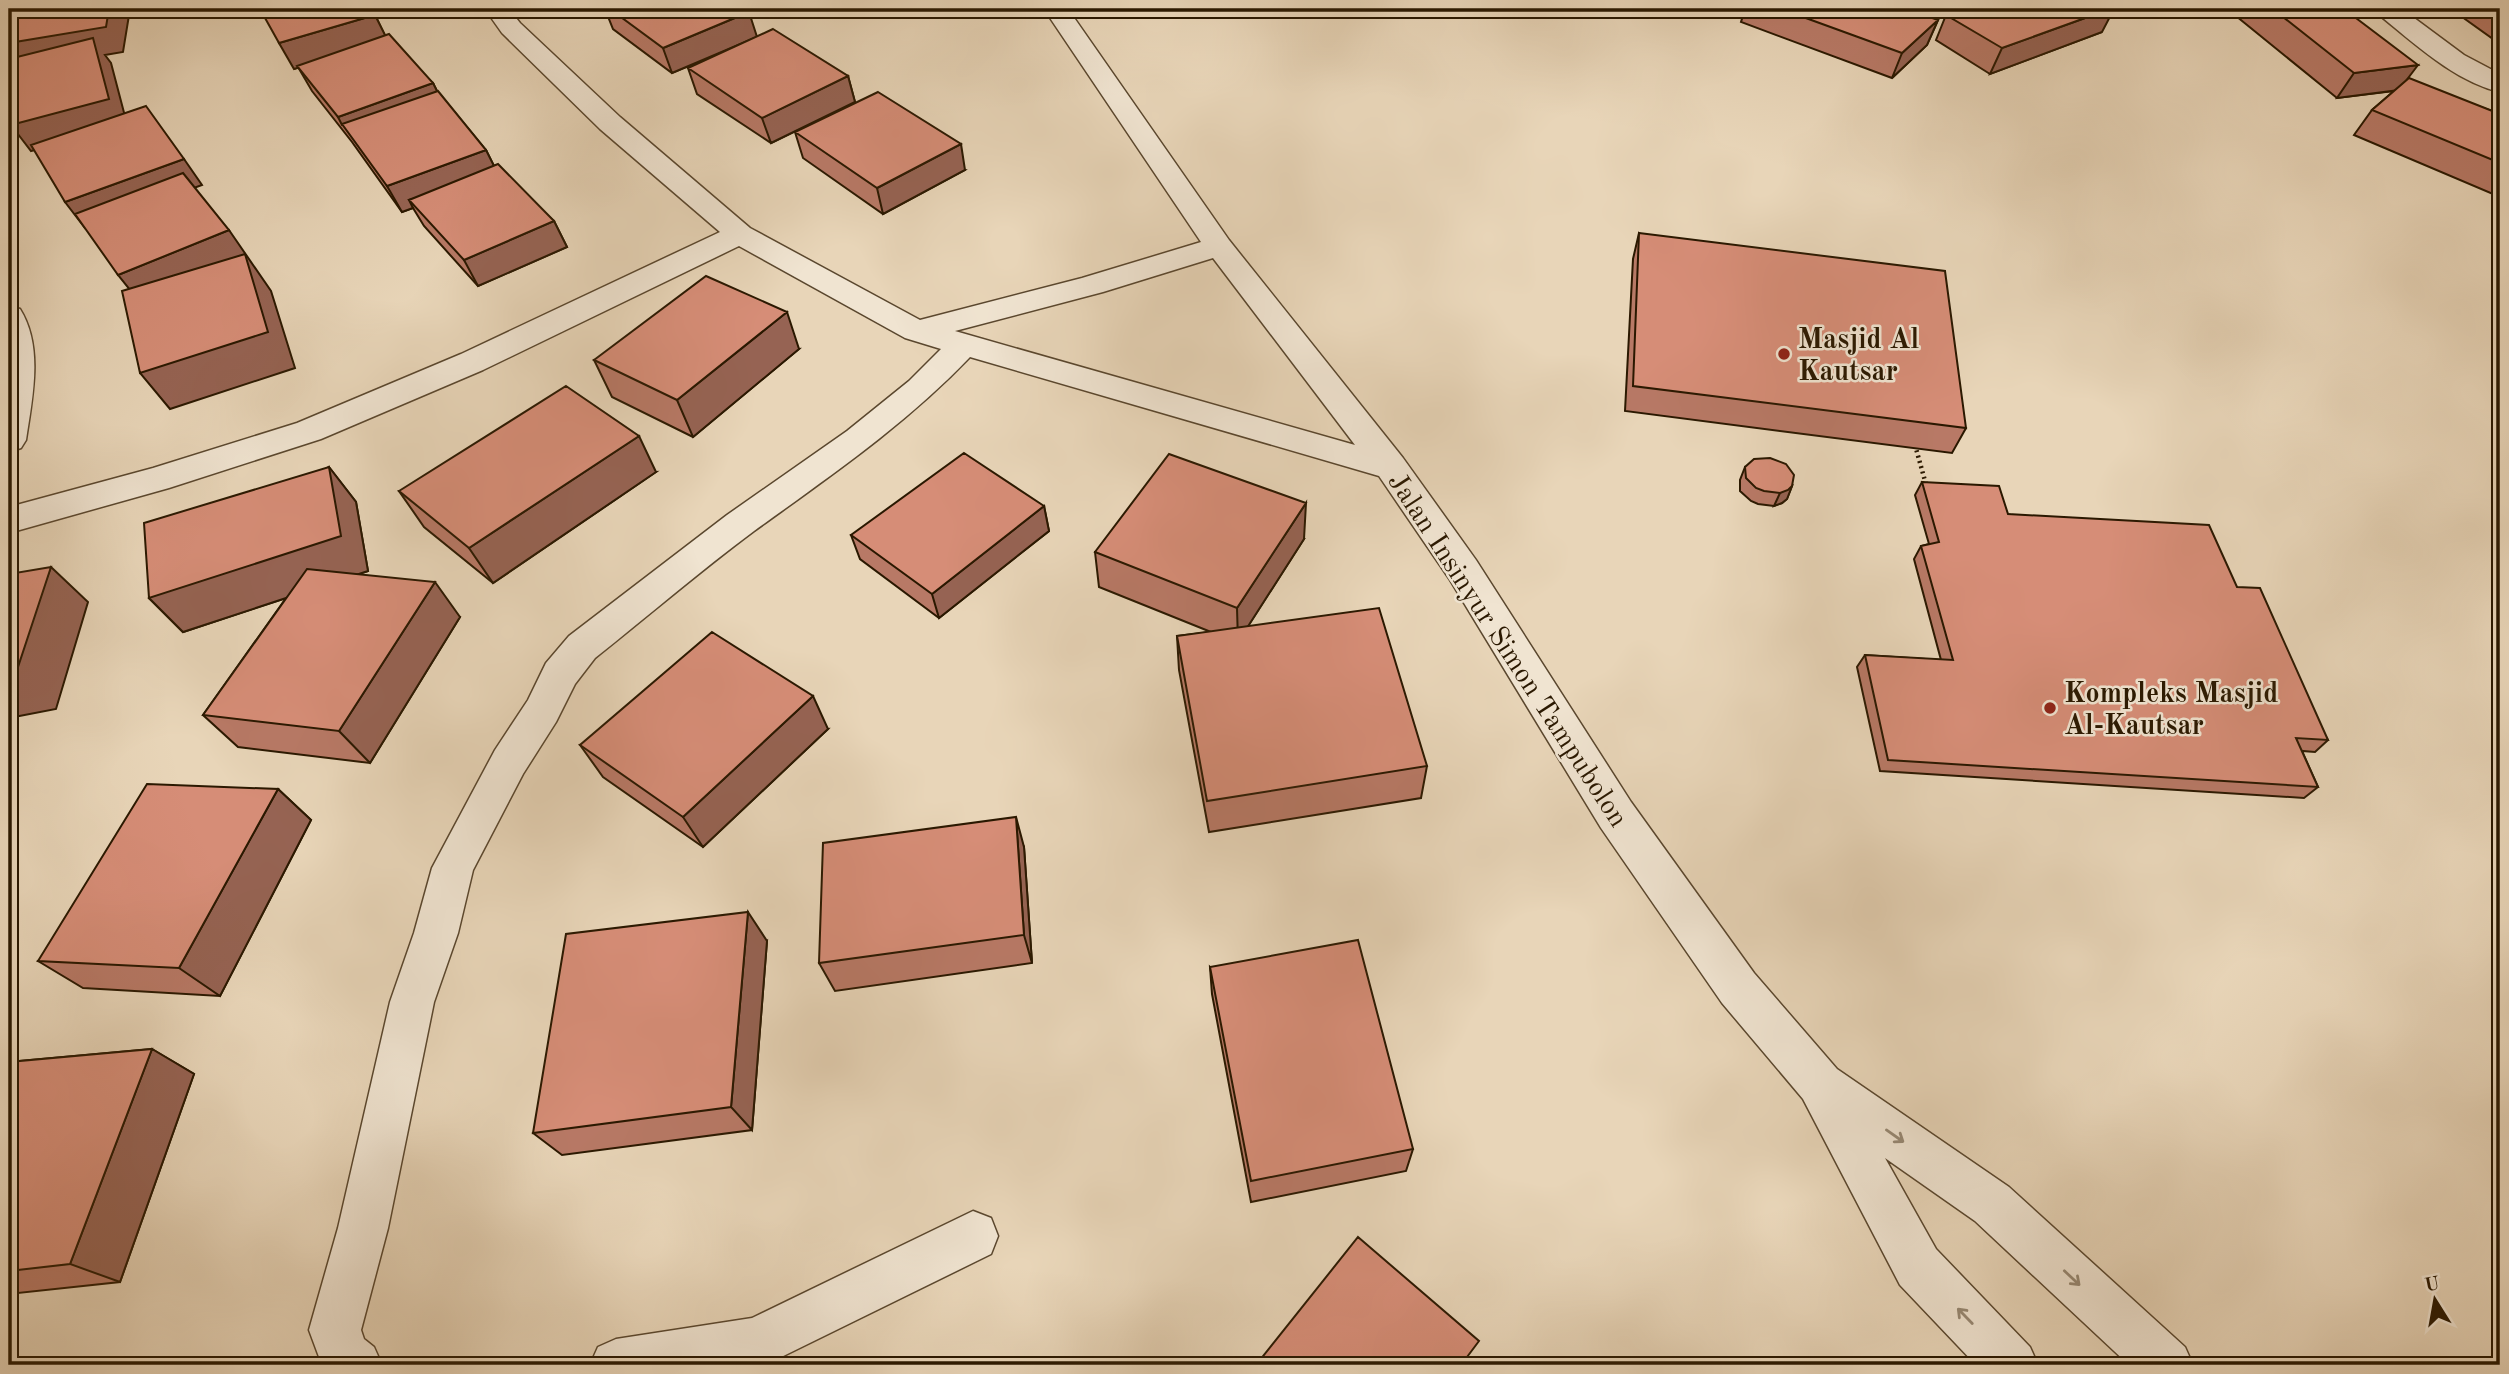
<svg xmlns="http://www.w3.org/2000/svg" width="2509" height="1374" viewBox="0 0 2509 1374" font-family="'Old Standard TT',serif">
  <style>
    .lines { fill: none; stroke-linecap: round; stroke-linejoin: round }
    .minor-casing { stroke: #5a472e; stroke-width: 3 }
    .path { stroke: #2a1800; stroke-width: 4.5; stroke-dasharray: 2 3.5; stroke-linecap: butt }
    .minor { fill: #f0e4d1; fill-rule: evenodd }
    .wall { fill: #b87966; stroke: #2a1800; stroke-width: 2 }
    .shaded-wall { fill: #966353; stroke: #2a1800; stroke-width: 2 }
    .building { fill: #d68d77; stroke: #2a1800; stroke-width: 2 }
    .oneway { stroke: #978873 }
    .poi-dot { fill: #8f2418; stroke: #f0e4d1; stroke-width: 2.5 }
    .labels { text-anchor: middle; stroke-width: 5; stroke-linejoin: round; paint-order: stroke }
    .poi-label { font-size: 28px; font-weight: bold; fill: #2a1800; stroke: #f0e4d1; text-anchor: start }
    .street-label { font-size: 28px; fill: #2a1800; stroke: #f0e4d1 }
  </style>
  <rect width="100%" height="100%" fill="#e8d5b8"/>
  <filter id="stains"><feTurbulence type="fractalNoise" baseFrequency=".00286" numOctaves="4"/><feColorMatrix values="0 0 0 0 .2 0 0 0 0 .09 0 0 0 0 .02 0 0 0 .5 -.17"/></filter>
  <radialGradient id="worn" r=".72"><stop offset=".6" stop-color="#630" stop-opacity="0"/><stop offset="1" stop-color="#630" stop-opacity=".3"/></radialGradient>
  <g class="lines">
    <g class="minor-casing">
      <path id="minor" d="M485,9H509L520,23L620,117L750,228L920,320L1082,278L1201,242L1044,9H1068L1229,240L1403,458L1476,560L1631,802L1754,973L1837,1069L2009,1187L2185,1347L2193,1365H2129L1975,1221L1885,1158L1936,1249L2030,1347L2038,1365H1976L1900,1285L1803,1099L1722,1003L1601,828L1450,580L1379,476L970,357C905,425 830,476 754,531C700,571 648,616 595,658L575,684L556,722L523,774L473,870L458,933L434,1002L388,1228L361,1330L364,1339L374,1347L382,1365H322L309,1330L338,1228L390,1002L414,933L432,868L495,750L528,700L546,663L569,636L727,515L847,431L909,381L941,349L905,338L739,246L483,370L321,439L169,488L9,533V507L153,468L297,423L461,354L720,232L600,129L502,33ZM1213,258L1355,445L955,331L1103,292Z
        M2375,9H2402L2464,55L2500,74V92C2454,81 2414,43 2378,14Z
        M9,306L20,309C44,347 32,399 26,440L21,448L9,452Z
        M973,1211L991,1218L998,1236L991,1254L765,1365H590L598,1347L616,1339L752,1318Z"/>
    </g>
    <path class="path" d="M1915,445L1927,488"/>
    <use href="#minor" class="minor"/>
  </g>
  <path class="wall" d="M605,9H744L756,37L848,76L855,102L771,143L697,94L688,68L755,38L672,73L613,29Z
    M1745,9H1907L1938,20L1927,45L1892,78L1741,22Z
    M2240,9H2344L2407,80L2500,114V197L2354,135L2372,110L2394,91L2337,98L2236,16Z
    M2451,9H2500V44Z
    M375,15L385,36L433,83L437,91L486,150L494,166L554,221L567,247L478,286L424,226L413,208L402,212L352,142L312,91L298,67L294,69Z
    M1946,15L2102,32L1990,74L1936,40Z
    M795,132L965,170L883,214L803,158Z
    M1639,233L1966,428L1952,453L1625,411L1633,259Z
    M799,349L693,437L612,397L594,360Z
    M329,467L356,502L368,571L358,574L460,617L370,763L238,747L203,715L286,598L183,632L149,598Z
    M1745,467L1792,486L1787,499L1782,503L1774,506L1758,504L1751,501L1740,491V480Z
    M656,472L493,583L424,527L399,491Z
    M1922,482L2008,514L2237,587L2328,740L2315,752L2302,751L2318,787L2304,798L1880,771L1857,667L1865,655L1941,660L1914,559L1921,546L1929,544L1915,495Z
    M1044,506L1049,531L939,618L860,559L851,535Z
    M1304,539L1248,626L1427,766L1421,798L1209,832L1179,670L1177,636L1211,632L1099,587L1095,552Z
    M828,729L703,847L603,777L580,745Z
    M278,789L311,820L220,996L83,988L38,961Z
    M1024,847L1032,963L835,991L819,963Z
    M767,941L752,1130L562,1155L533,1133Z
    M1210,967L1413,1149L1406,1171L1251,1202L1212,994Z
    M152,1049L194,1074L120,1282L9,1294V1062Z"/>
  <path class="shaded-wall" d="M109,9H130L123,52L105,55L111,63L127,124L31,151L11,125L9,43Z
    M589,9H602L591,12Z
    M2110,9H2114L2102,32L1990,74L2002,48Z
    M749,12L757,37L672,73L663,48Z
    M375,15L388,41L294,69L279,43Z
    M1938,20L1927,45L1892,78L1902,53Z
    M2418,65L2399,90L2337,98L2354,73Z
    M848,76L855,102L771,143L762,118Z
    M433,83L446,109L342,125L338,117Z
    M961,144L965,170L883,214L877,188Z
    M486,150L499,176L409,200L413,208L402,212L387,186Z
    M184,159L202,185L85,228L65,202Z
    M554,221L567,247L478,286L464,260Z
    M229,230L271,291L295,368L170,409L140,373L139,301L118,275Z
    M787,312L799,349L693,437L677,400Z
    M639,436L656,472L493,583L469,548Z
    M329,467L356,502L368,571L183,632L149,598Z
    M1792,486L1787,499L1782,503L1774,506L1780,493Z
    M1306,503L1304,539L1238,642L1237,608Z
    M1044,506L1049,531L939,618L932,594Z
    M51,567L88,602L56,709L9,718V677Z
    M435,582L460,617L370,763L339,731Z
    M813,696L828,729L703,847L683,817Z
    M278,789L311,820L220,996L179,968Z
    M1016,817L1024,847L1032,963L1024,935Z
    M748,912L767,941L752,1130L731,1107Z
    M152,1049L194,1074L120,1282L70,1264Z"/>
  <path class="building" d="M9,9H109L106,27L9,43Z
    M260,9H370L375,15L279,43Z
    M610,9H744L749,12L663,48Z
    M1781,9H1907L1938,20L1902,53Z
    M1963,9H2110L2002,48L1946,15Z
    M2273,9H2344L2418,65L2354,73Z
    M773,29L848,76L762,118L688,68Z
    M389,34L433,83L338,117L297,66Z
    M93,38L109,99L11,125L9,114V59Z
    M2409,78L2500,114V163L2372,110Z
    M438,91L486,150L387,186L342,124Z
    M878,92L961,144L877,188L795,132Z
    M146,106L184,159L65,202L31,145Z
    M498,164L554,221L464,260L409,200Z
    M183,173L229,230L118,275L75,214Z
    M1639,233L1945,271L1966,428L1633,386Z
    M245,254L268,332L140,373L122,291Z
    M706,276L787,312L677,400L594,360Z
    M566,386L639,436L469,548L399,491Z
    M964,453L1044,506L932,594L851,535Z
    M1169,454L1306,503L1237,608L1095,552Z
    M1770,458L1786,464L1794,475L1792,486L1788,490L1780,493L1764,491L1756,488L1746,478L1745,467L1754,459Z
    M329,467L341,536L149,598L144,523Z
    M1922,482L1999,486L2008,514L2209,525L2237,587L2260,588L2328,740L2296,738L2318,787L1888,760L1865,655L1953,660L1921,546L1939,542Z
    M51,567L15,676L9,677V574Z
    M307,569L435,582L339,731L203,715Z
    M1379,608L1427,766L1207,801L1177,636Z
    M712,632L813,696L683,817L580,745Z
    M147,784L278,789L179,968L38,961Z
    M1016,817L1024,935L819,963L823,843Z
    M748,912L731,1107L533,1133L566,934Z
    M1358,940L1413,1149L1251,1181L1210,967Z
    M152,1049L70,1264L9,1271V1062Z
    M1358,1237L1479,1341L1461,1365H1256Z"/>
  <defs><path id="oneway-shaft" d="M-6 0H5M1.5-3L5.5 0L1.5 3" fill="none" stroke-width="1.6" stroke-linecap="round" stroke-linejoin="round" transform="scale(1.75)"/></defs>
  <g class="oneway">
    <use href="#oneway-shaft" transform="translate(1895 1136) rotate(35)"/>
    <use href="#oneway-shaft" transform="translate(2072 1278) rotate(43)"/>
    <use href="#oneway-shaft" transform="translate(1965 1316) rotate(-134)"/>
  </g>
  <g class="poi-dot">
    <circle cx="1784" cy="354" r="7"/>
    <circle cx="2050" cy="708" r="7"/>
  </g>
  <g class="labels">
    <g class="poi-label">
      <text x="1798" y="348">Masjid Al<tspan x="1798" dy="32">Kautsar</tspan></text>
      <text x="2064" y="702">Kompleks Masjid<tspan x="2064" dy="32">Al-Kautsar</tspan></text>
    </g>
    <g class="street-label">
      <text transform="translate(1509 649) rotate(57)" y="10">Jalan Insinyur Simon Tampubolon</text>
    </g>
  </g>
  <rect width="2509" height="1374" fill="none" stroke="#e8d5b8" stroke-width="35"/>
  <rect x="10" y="10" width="2488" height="1353" fill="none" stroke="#2a1800" stroke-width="3.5"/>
  <rect x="18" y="18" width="2474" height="1339" fill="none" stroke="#2a1800" stroke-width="2"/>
  <g transform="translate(2435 1300) rotate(349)" stroke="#f0e4d1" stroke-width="5" paint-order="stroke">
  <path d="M0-5L12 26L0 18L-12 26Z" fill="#2a1800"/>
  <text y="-10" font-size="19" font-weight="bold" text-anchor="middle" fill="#2a1800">U</text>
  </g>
  <rect width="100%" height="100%" filter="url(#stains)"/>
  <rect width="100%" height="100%" fill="url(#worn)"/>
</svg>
